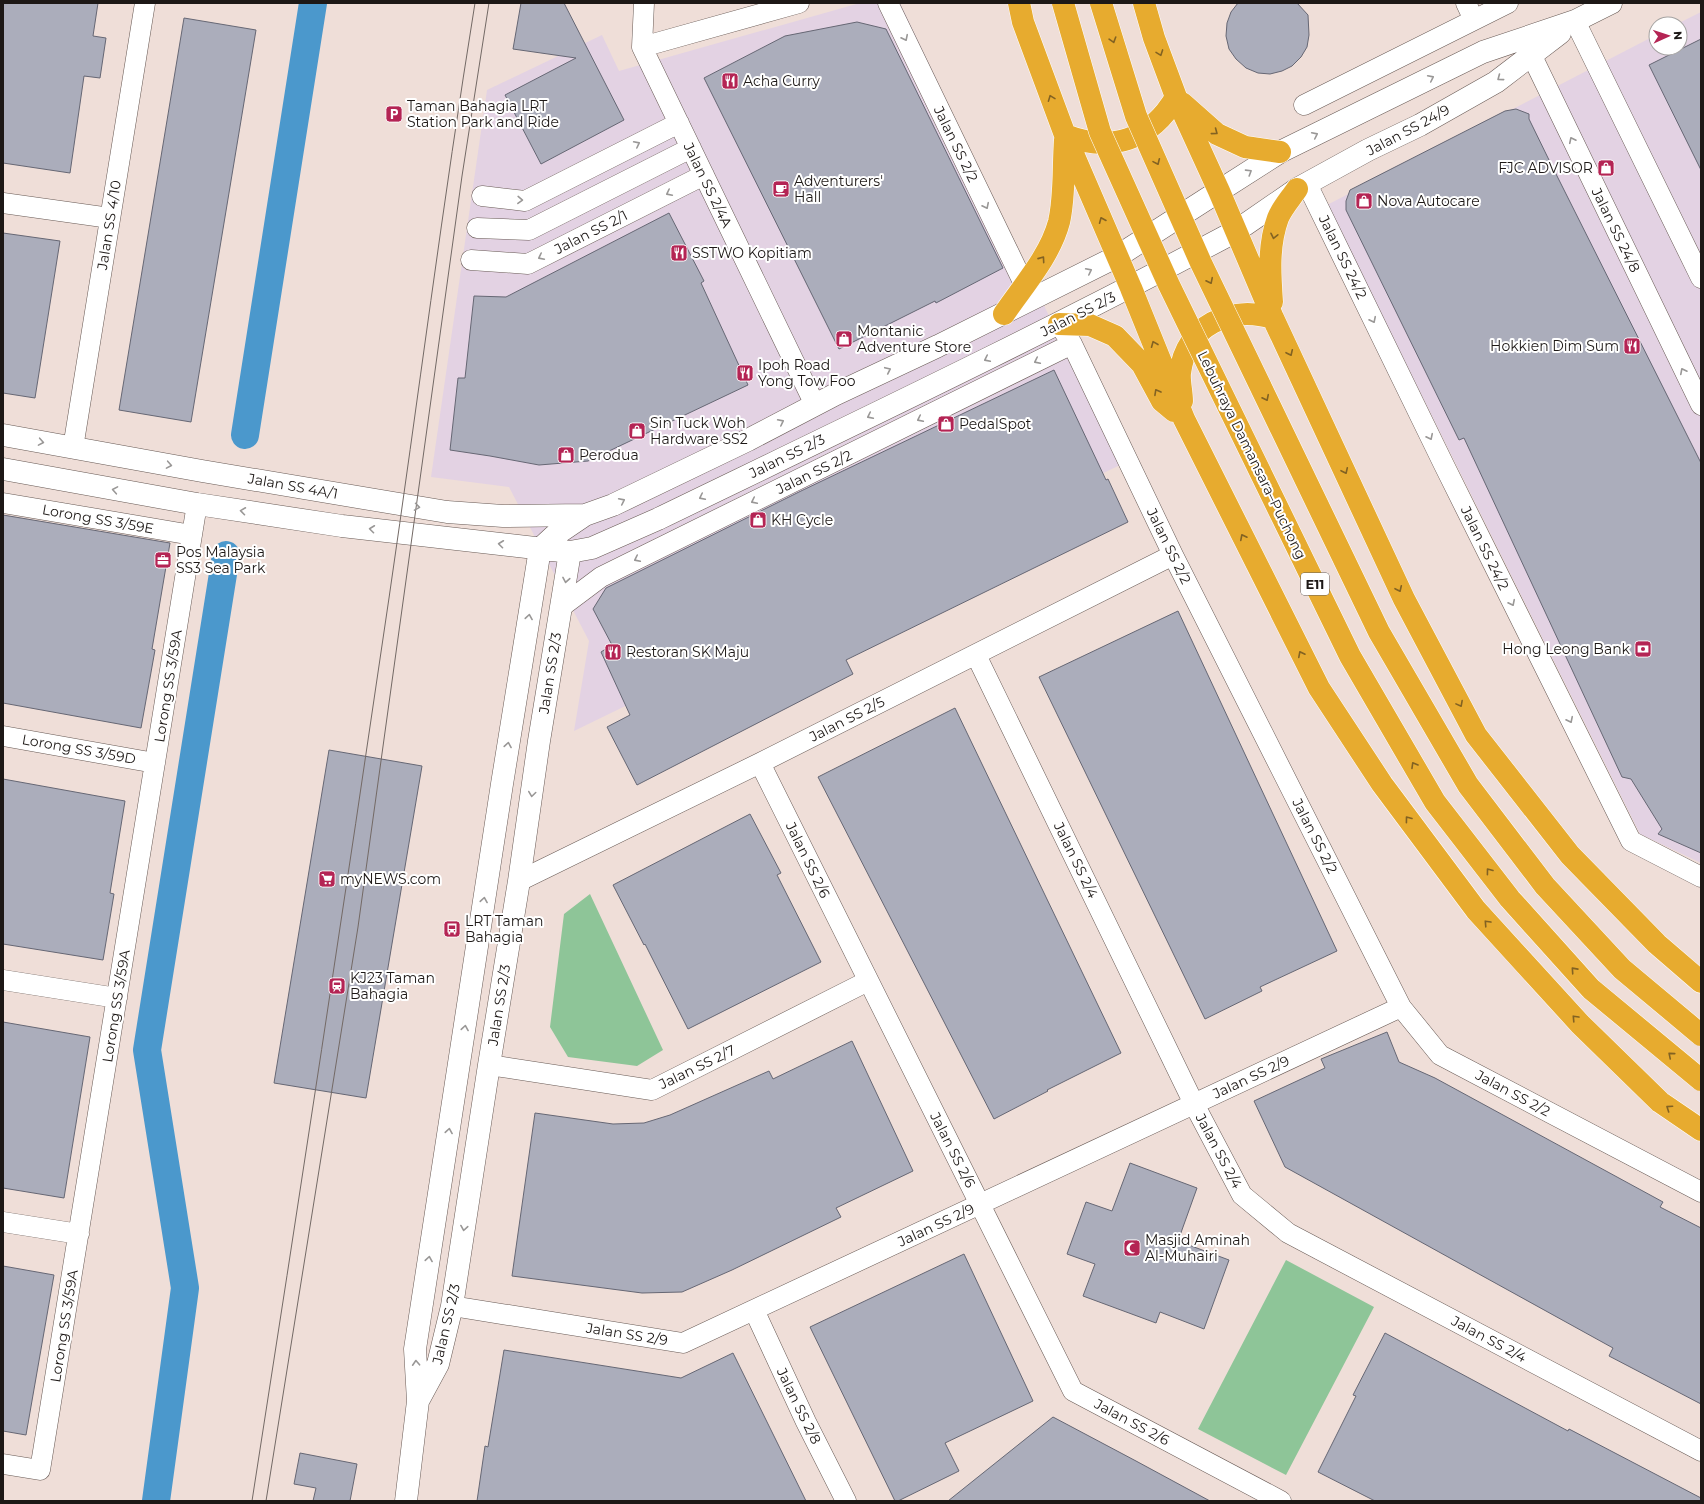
<svg xmlns="http://www.w3.org/2000/svg" width="1704" height="1504" viewBox="0 0 1704 1504" font-family="Montserrat,sans-serif">
  <style>
    .commercial { fill: #e3d2e3 }
    .green { fill: #8ec598 }
    .lines { fill: none; stroke-linecap: round; stroke-linejoin: round }
    .canal { stroke: #4b98cc; stroke-width: 28 }
    .building { fill: #abadbb; stroke: #666774 }
    .minor-casing { stroke: #685a55; stroke-width: 21 }
    .tertiary-casing { stroke: #685a55; stroke-width: 23 }
    .secondary-casing { stroke: #685a55; stroke-width: 23 }
    .motorway-casing { stroke: #fff; stroke-width: 23 }
    .minor { stroke: #fff; stroke-width: 20 }
    .tertiary { stroke: #fff; stroke-width: 22 }
    .secondary { stroke: #fff; stroke-width: 22 }
    .motorway { stroke: #e7ab2f; stroke-width: 22 }
    .tram { stroke: #736965; stroke-width: 1 }
    .motorway-bridge-casing { stroke: #fff; stroke-width: 23; stroke-linecap: butt }
    .motorway-bridge { stroke: #e7ab2f; stroke-width: 22 }
    .oneway { stroke: #999796 }
    .oneway2 { stroke: #826222 }
    .labels { text-anchor: middle; stroke-width: 4; stroke-linejoin: round; paint-order: stroke }
    .shield { fill: #fff; stroke: #615d5c; stroke-width: 1 }
    .shield-label { font-size: 13px; font-weight: bold; fill: #1d1816 }
    .poi-label { font-size: 14px; fill: #1d1816; stroke: #fff; text-anchor: start }
    .street-label { font-size: 14px; fill: #1d1816; stroke: #fff }
  </style>
  <rect width="100%" height="100%" fill="#efded8"/>
  <path class="commercial" d="M860,3H900L1120,465L574,731L589,641L509,487L431,477L487,90L602,35L619,71Z
    M1701,12V863L1640,834L1327,205L1656,35V48H1680V24H1677Z"/>
  <path class="green" d="M590,894L663,1050L637,1066L568,1057L550,1027L564,914Z
    M1286,1260L1374,1307L1286,1475L1198,1429Z"/>
  <g class="lines">
    <path class="canal" d="M245,435L313,3
      M156,1501L185,1288L147,1050L226,555"/>
  </g>
  <path class="building" d="M3,3H98L93,36L106,38L100,78L84,76L70,173L3,163Z
    M521,3H564L624,120L541,164L505,95L576,58L513,49Z
    M1238,3H1297L1308,15L1309,35L1307,47L1301,57L1292,66L1282,71L1270,74L1258,73L1246,68L1236,59L1229,49L1226,36L1227,23L1231,12Z
    M184,18L256,30L191,422L119,410Z
    M857,22L886,29L1003,268L936,303L935,301L839,349L704,78L785,36Z
    M1701,39V170L1649,65Z
    M1516,109L1529,114V119L1550,162L1701,463V853L1658,834L1662,829L1631,779L1622,777L1464,438L1459,440L1346,210V201L1350,190L1505,111Z
    M669,213L704,281L701,283L748,385L588,461L539,465L490,456L450,450L458,378H465L474,296L506,297Z
    M3,233L60,241L35,398L3,393Z
    M1054,370L1106,480L1108,479L1128,522L846,660L853,674L637,785L607,727L630,715L601,652L612,645L593,609L606,588L801,491Z
    M3,515L170,543L152,649L155,650L141,728L3,703Z
    M1178,611L1337,951L1260,987L1262,991L1205,1019L1039,677Z
    M955,708L1121,1053L1047,1090L1048,1091L994,1119L818,777Z
    M329,750L422,766L366,1098L274,1083Z
    M3,779L125,801L110,893L114,894L103,960L3,944Z
    M750,814L781,873L777,875L821,962L688,1029L645,944L644,945L613,885Z
    M3,1022L90,1037L64,1198L3,1188Z
    M1387,1032L1399,1062L1435,1078L1663,1202L1660,1207L1701,1228V1404L1609,1356L1613,1348L1285,1167L1254,1101L1325,1068L1321,1059Z
    M852,1041L913,1171L836,1208L841,1217L732,1270L682,1292L642,1293L512,1276L535,1113L613,1124L644,1123L670,1115L769,1071L773,1079Z
    M1130,1163L1197,1188L1178,1241L1229,1260L1204,1329L1160,1312L1156,1323L1083,1296L1095,1264L1067,1254L1086,1202L1112,1211Z
    M964,1254L1033,1401L945,1443L959,1471L898,1501H895L810,1327Z
    M3,1266L54,1275L26,1435L3,1431Z
    M1385,1333L1568,1431L1569,1429L1701,1498V1501H1375L1318,1472L1356,1396L1353,1395Z
    M504,1350L681,1378L733,1353L806,1501H477L485,1446L488,1447Z
    M1053,1417L1136,1461L1210,1501H948Z
    M300,1453L357,1464L350,1501H313L316,1488L294,1484Z"/>
  <g class="lines">
    <g class="minor-casing">
      <path id="minor" d="M644,3L642,47L815,405
        M888,3L1024,284
        M1466,3L1474,20
        M1575,21L1701,278
        M642,47L799,3
        M1531,54L1701,405
        M1304,105L1508,3
        M1307,184L1444,465L1631,841L1701,877
        M482,196L525,201L679,123
        M3,203L110,218
        M477,228L529,230L691,148
        M471,260L528,264L704,175
        M1059,324L1072,344L1173,555L1401,1007L1440,1055L1701,1192
        M73,448L145,3
        M3,503L192,535
        M561,607L601,577L1072,344
        M976,655L1194,1104L1242,1195L1288,1233L1701,1451
        M3,736L155,763
        M760,763L1073,1391L1281,1501
        M519,881L760,763L1173,555
        M3,980L117,998
        M489,1065L652,1090L868,981
        M3,1222L79,1234
        M452,1306L683,1343L1401,1007
        M754,1310L806,1422L846,1501
        M3,1464L40,1470L197,504"/>
    </g>
    <g class="tertiary-casing">
      <path id="tertiary" d="M1219,191L1280,152L1483,52L1575,21L1611,3
        M1236,231L1297,189L1368,150L1420,125L1496,82L1560,33"/>
    </g>
    <g class="secondary-casing">
      <path id="secondary" d="M3,435L202,471L447,512L503,516L585,515
        M3,469L197,504L342,526L570,552L592,548L658,519C852,425 1046,333 1236,231
        M540,549L554,536L585,515L613,505L748,440L836,394L938,346L1118,256L1219,191
        M418,1401L438,1364L452,1306L489,1065L519,881L539,741L570,552
        M406,1501L418,1401L415,1349L502,784L540,549"/>
    </g>
    <g class="motorway-casing">
      <path id="motorway" d="M1019,3L1023,22L1065,135L1131,288L1184,419L1319,688L1382,784L1476,910L1580,1024L1660,1102L1701,1130
        M1144,3L1154,38L1176,97L1219,191L1273,318L1404,599L1476,735L1570,855L1657,944L1701,982
        M1182,103L1217,134L1245,147L1280,152
        M1065,135C1111,153 1151,140 1176,97
        M1272,302C1270,274 1268,245 1278,218C1282,208 1291,198 1297,189
        M1004,314C1023,286 1050,256 1059,222C1065,196 1063,166 1065,140
        M1059,324L1090,325L1115,336L1142,364L1162,401L1174,411
        M1182,401C1182,392 1179,381 1180,373C1186,325 1230,305 1273,318"/>
    </g>
    <use href="#minor" class="minor"/>
    <use href="#tertiary" class="tertiary"/>
    <use href="#secondary" class="secondary"/>
    <use href="#motorway" class="motorway"/>
    <path class="tram" d="M252,1501C299,1200 345,899 389,598C418,400 443,201 475,3
      M266,1501L358,927L462,176L489,3"/>
    <g class="motorway-bridge-casing">
      <path id="motorway-bridge" d="M1063,3L1100,132L1169,285L1350,656L1435,802L1510,899L1591,989L1701,1080
        M1101,3L1136,116L1201,263L1379,632L1468,785L1545,886L1622,969L1701,1035"/>
    </g>
    <use href="#motorway-bridge" class="motorway-bridge"/>
  </g>
  <defs><path id="oneway-chevron" d="M-2-3.5L2.5 0L-2 3.5" fill="none" stroke-width="1.6" stroke-linecap="round" stroke-linejoin="round"/></defs>
  <g class="oneway">
    <use href="#oneway-chevron" transform="translate(905 38) rotate(64)"/>
    <use href="#oneway-chevron" transform="translate(1431 78) rotate(-26)"/>
    <use href="#oneway-chevron" transform="translate(1500 78) rotate(143)"/>
    <use href="#oneway-chevron" transform="translate(1315 135) rotate(-26)"/>
    <use href="#oneway-chevron" transform="translate(1572 140) rotate(-116)"/>
    <use href="#oneway-chevron" transform="translate(637 144) rotate(-27)"/>
    <use href="#oneway-chevron" transform="translate(1249 172) rotate(-32)"/>
    <use href="#oneway-chevron" transform="translate(669 193) rotate(153)"/>
    <use href="#oneway-chevron" transform="translate(520 200) rotate(2)"/>
    <use href="#oneway-chevron" transform="translate(986 206) rotate(64)"/>
    <use href="#oneway-chevron" transform="translate(541 257) rotate(153)"/>
    <use href="#oneway-chevron" transform="translate(1089 271) rotate(-27)"/>
    <use href="#oneway-chevron" transform="translate(1373 320) rotate(64)"/>
    <use href="#oneway-chevron" transform="translate(987 359) rotate(154)"/>
    <use href="#oneway-chevron" transform="translate(1037 361) rotate(154)"/>
    <use href="#oneway-chevron" transform="translate(888 370) rotate(-25)"/>
    <use href="#oneway-chevron" transform="translate(1683 371) rotate(-117)"/>
    <use href="#oneway-chevron" transform="translate(870 416) rotate(154)"/>
    <use href="#oneway-chevron" transform="translate(920 419) rotate(154)"/>
    <use href="#oneway-chevron" transform="translate(781 422) rotate(-27)"/>
    <use href="#oneway-chevron" transform="translate(1430 437) rotate(64)"/>
    <use href="#oneway-chevron" transform="translate(41 442) rotate(10)"/>
    <use href="#oneway-chevron" transform="translate(169 465) rotate(10)"/>
    <use href="#oneway-chevron" transform="translate(115 490) rotate(-170)"/>
    <use href="#oneway-chevron" transform="translate(702 497) rotate(154)"/>
    <use href="#oneway-chevron" transform="translate(622 501) rotate(-26)"/>
    <use href="#oneway-chevron" transform="translate(754 501) rotate(154)"/>
    <use href="#oneway-chevron" transform="translate(417 507) rotate(9)"/>
    <use href="#oneway-chevron" transform="translate(243 511) rotate(-172)"/>
    <use href="#oneway-chevron" transform="translate(372 529) rotate(-173)"/>
    <use href="#oneway-chevron" transform="translate(501 544) rotate(-173)"/>
    <use href="#oneway-chevron" transform="translate(637 559) rotate(154)"/>
    <use href="#oneway-chevron" transform="translate(566 580) rotate(100)"/>
    <use href="#oneway-chevron" transform="translate(1512 603) rotate(64)"/>
    <use href="#oneway-chevron" transform="translate(529 617) rotate(-81)"/>
    <use href="#oneway-chevron" transform="translate(1570 720) rotate(64)"/>
    <use href="#oneway-chevron" transform="translate(508 745) rotate(-81)"/>
    <use href="#oneway-chevron" transform="translate(532 794) rotate(98)"/>
    <use href="#oneway-chevron" transform="translate(484 900) rotate(-81)"/>
    <use href="#oneway-chevron" transform="translate(465 1028) rotate(-81)"/>
    <use href="#oneway-chevron" transform="translate(449 1131) rotate(-81)"/>
    <use href="#oneway-chevron" transform="translate(464 1228) rotate(99)"/>
    <use href="#oneway-chevron" transform="translate(429 1259) rotate(-81)"/>
    <use href="#oneway-chevron" transform="translate(416 1363) rotate(-93)"/>
  </g>
  <g class="oneway2">
    <use href="#oneway-chevron" transform="translate(1113 40) rotate(73)"/>
    <use href="#oneway-chevron" transform="translate(1160 53) rotate(70)"/>
    <use href="#oneway-chevron" transform="translate(1051 98) rotate(-111)"/>
    <use href="#oneway-chevron" transform="translate(1215 132) rotate(37)"/>
    <use href="#oneway-chevron" transform="translate(1157 162) rotate(66)"/>
    <use href="#oneway-chevron" transform="translate(1102 220) rotate(-113)"/>
    <use href="#oneway-chevron" transform="translate(1274 236) rotate(102)"/>
    <use href="#oneway-chevron" transform="translate(1042 259) rotate(-55)"/>
    <use href="#oneway-chevron" transform="translate(1210 281) rotate(64)"/>
    <use href="#oneway-chevron" transform="translate(1154 344) rotate(-112)"/>
    <use href="#oneway-chevron" transform="translate(1290 353) rotate(65)"/>
    <use href="#oneway-chevron" transform="translate(1157 392) rotate(-119)"/>
    <use href="#oneway-chevron" transform="translate(1266 398) rotate(64)"/>
    <use href="#oneway-chevron" transform="translate(1345 471) rotate(65)"/>
    <use href="#oneway-chevron" transform="translate(1243 537) rotate(-117)"/>
    <use href="#oneway-chevron" transform="translate(1399 589) rotate(65)"/>
    <use href="#oneway-chevron" transform="translate(1301 654) rotate(-117)"/>
    <use href="#oneway-chevron" transform="translate(1460 704) rotate(62)"/>
    <use href="#oneway-chevron" transform="translate(1414 765) rotate(-120)"/>
    <use href="#oneway-chevron" transform="translate(1408 819) rotate(-127)"/>
    <use href="#oneway-chevron" transform="translate(1489 871) rotate(-127)"/>
    <use href="#oneway-chevron" transform="translate(1487 923) rotate(-133)"/>
    <use href="#oneway-chevron" transform="translate(1574 970) rotate(-132)"/>
    <use href="#oneway-chevron" transform="translate(1575 1018) rotate(-133)"/>
    <use href="#oneway-chevron" transform="translate(1671 1055) rotate(-140)"/>
    <use href="#oneway-chevron" transform="translate(1669 1108) rotate(-146)"/>
  </g>
  <defs>
    <g id="restaurant-square" transform="scale(0.9)"><rect x="-9" y="-9" width="18" height="18" rx="4" fill="#b42454" stroke="#fff"/><path d="M-5-6h1v4h1v-4h1v4h1v-4h1v5L-1.5 .5V6h-2V.5L-5-1ZM5-6V6H3V1.5H1.5Q1.5-4 5-6Z" fill="#fff"/></g>
    <g id="parking-square" transform="scale(0.9)"><rect x="-9" y="-9" width="18" height="18" rx="4" fill="#b42454" stroke="#fff"/><path d="M-3.5-5.5H1a3.5 3.5 0 0 1 0 7H-1V5.5H-3.5ZM-1-3.4V-.6H.8a1.4 1.4 0 0 0 0-2.8Z" fill="#fff"/></g>
    <g id="shop-square" transform="scale(0.9)"><rect x="-9" y="-9" width="18" height="18" rx="4" fill="#b42454" stroke="#fff"/><path d="M-5-2.5h2.3a2.7 3.5 0 0 1 5.4 0H5L5.5 6h-11ZM-1.5-2.5h3a1.5 2.3 0 0 0-3 0Z" fill="#fff"/></g>
    <g id="cafe-square" transform="scale(0.9)"><rect x="-9" y="-9" width="18" height="18" rx="4" fill="#b42454" stroke="#fff"/><path d="M-5.5-4.5H6V0H3Q3 3.5 0 3.5H-2.5Q-5.5 3.5-5.5 0ZM3-3.2v2h1.7v-2ZM-6 4.5H4V6H-6Z" fill="#fff"/></g>
    <g id="office-square" transform="scale(0.9)"><rect x="-9" y="-9" width="18" height="18" rx="4" fill="#b42454" stroke="#fff"/><path d="M-6-3h4V-5.5h4V-3h4V5H-6ZM-1-4.5V-3h2v-1.5ZM-6 0V1H6V0Z" fill="#fff"/></g>
    <g id="bank-square" transform="scale(0.9)"><rect x="-9" y="-9" width="18" height="18" rx="4" fill="#b42454" stroke="#fff"/><path d="M-6-4H6V4H-6ZM0-2.3a2.3 2.3 0 1 0 0 4.6a2.3 2.3 0 1 0 0-4.6Z" fill="#fff"/></g>
    <g id="supermarket-square" transform="scale(0.9)"><rect x="-9" y="-9" width="18" height="18" rx="4" fill="#b42454" stroke="#fff"/><path d="M-6-5.5h2.5l.6 2H6L4.5 2H-2.5L-4.4-4H-6ZM-1.5 3.2a1.3 1.3 0 1 0 .1 0ZM3 3.2a1.3 1.3 0 1 0 .1 0Z" fill="#fff"/></g>
    <g id="bus-square" transform="scale(0.9)"><rect x="-9" y="-9" width="18" height="18" rx="4" fill="#b42454" stroke="#fff"/><path d="M-5-6H5V4H4V6H2V4H-2V6H-4V4H-5ZM-3.5-4V0h7V-4ZM-3.5 1.2v1.5H-2V1.2ZM2 1.2v1.5H3.5V1.2Z" fill="#fff"/></g>
    <g id="station-square" transform="scale(0.9)"><rect x="-9" y="-9" width="18" height="18" rx="4" fill="#b42454" stroke="#fff"/><path d="M-3-6H3Q5-6 5-4V2Q5 4 3 4L4.5 6H3L1.5 4h-3L-3 6H-4.5L-3 4Q-5 4-5 2V-4Q-5-6-3-6ZM-3.5-4v3h7v-3ZM-3.5 1v1.5H-2V1ZM2 1v1.5H3.5V1Z" fill="#fff"/></g>
    <g id="mosque-square" transform="scale(0.9)"><rect x="-9" y="-9" width="18" height="18" rx="4" fill="#b42454" stroke="#fff"/><path d="M3.5-4.9A6 6 0 1 0 3.5 4.9A5 5 0 1 1 3.5-4.9Z" fill="#fff"/></g>
  </defs>
  <g fill-rule="evenodd">
    <use href="#restaurant-square" x="730" y="81"/>
    <use href="#parking-square" x="394" y="114"/>
    <use href="#shop-square" x="1606" y="168"/>
    <use href="#cafe-square" x="781" y="189"/>
    <use href="#shop-square" x="1364" y="201"/>
    <use href="#restaurant-square" x="679" y="253"/>
    <use href="#shop-square" x="844" y="339"/>
    <use href="#restaurant-square" x="1632" y="346"/>
    <use href="#restaurant-square" x="745" y="373"/>
    <use href="#shop-square" x="946" y="424"/>
    <use href="#shop-square" x="637" y="431"/>
    <use href="#shop-square" x="566" y="455"/>
    <use href="#shop-square" x="758" y="520"/>
    <use href="#office-square" x="163" y="560"/>
    <use href="#bank-square" x="1643" y="649"/>
    <use href="#restaurant-square" x="613" y="652"/>
    <use href="#supermarket-square" x="327" y="879"/>
    <use href="#bus-square" x="452" y="929"/>
    <use href="#station-square" x="337" y="986"/>
    <use href="#mosque-square" x="1132" y="1248"/>
  </g>
  <g class="labels">
    <rect class="shield" x="1301" y="573" width="28" height="22" rx="3"/>
    <g class="shield-label">
      <text x="1315" y="589">E11</text>
    </g>
    <g class="poi-label">
      <text x="743" y="86">Acha Curry</text>
      <text x="407" y="111">Taman Bahagia LRT<tspan x="407" dy="16">Station Park and Ride</tspan></text>
      <text x="1593" y="173" text-anchor="end">FJC ADVISOR</text>
      <text x="794" y="186">Adventurers'<tspan x="794" dy="16">Hall</tspan></text>
      <text x="1377" y="206">Nova Autocare</text>
      <text x="692" y="258">SSTWO Kopitiam</text>
      <text x="857" y="336">Montanic<tspan x="857" dy="16">Adventure Store</tspan></text>
      <text x="1619" y="351" text-anchor="end">Hokkien Dim Sum</text>
      <text x="758" y="370">Ipoh Road<tspan x="758" dy="16">Yong Tow Foo</tspan></text>
      <text x="650" y="428">Sin Tuck Woh<tspan x="650" dy="16">Hardware SS2</tspan></text>
      <text x="959" y="429">PedalSpot</text>
      <text x="579" y="460">Perodua</text>
      <text x="771" y="525">KH Cycle</text>
      <text x="176" y="557">Pos Malaysia<tspan x="176" dy="16">SS3 Sea Park</tspan></text>
      <text x="1630" y="654" text-anchor="end">Hong Leong Bank</text>
      <text x="626" y="657">Restoran SK Maju</text>
      <text x="340" y="884">myNEWS.com</text>
      <text x="465" y="926">LRT Taman<tspan x="465" dy="16">Bahagia</tspan></text>
      <text x="350" y="983">KJ23 Taman<tspan x="350" dy="16">Bahagia</tspan></text>
      <text x="1145" y="1245">Masjid Aminah<tspan x="1145" dy="16">Al-Muhairi</tspan></text>
    </g>
    <g class="street-label">
      <text transform="translate(1408 130) rotate(-28)" y="5">Jalan SS 24/9</text>
      <text transform="translate(956 144) rotate(64)" y="5">Jalan SS 2/2</text>
      <text transform="translate(708 185) rotate(64)" y="5">Jalan SS 2/4A</text>
      <text transform="translate(109 225) rotate(-81)" y="5">Jalan SS 4/10</text>
      <text transform="translate(1616 230) rotate(64)" y="5">Jalan SS 24/8</text>
      <text transform="translate(591 232) rotate(-27)" y="5">Jalan SS 2/1</text>
      <text transform="translate(1343 257) rotate(64)" y="5">Jalan SS 24/2</text>
      <text transform="translate(1078 314) rotate(-27)" y="5">Jalan SS 2/3</text>
      <text transform="translate(1252 455) rotate(64)" y="5">Lebuhraya Damansara–Puchong</text>
      <text transform="translate(787 456) rotate(-26)" y="5">Jalan SS 2/3</text>
      <text transform="translate(814 472) rotate(-26)" y="5">Jalan SS 2/2</text>
      <text transform="translate(293 486) rotate(10)" y="5">Jalan SS 4A/1</text>
      <text transform="translate(98 519) rotate(10)" y="5">Lorong SS 3/59E</text>
      <text transform="translate(1169 546) rotate(64)" y="5">Jalan SS 2/2</text>
      <text transform="translate(1485 548) rotate(64)" y="5">Jalan SS 24/2</text>
      <text transform="translate(550 673) rotate(-81)" y="5">Jalan SS 2/3</text>
      <text transform="translate(168 686) rotate(-81)" y="5">Lorong SS 3/59A</text>
      <text transform="translate(847 719) rotate(-27)" y="5">Jalan SS 2/5</text>
      <text transform="translate(79 749) rotate(10)" y="5">Lorong SS 3/59D</text>
      <text transform="translate(1315 836) rotate(63)" y="5">Jalan SS 2/2</text>
      <text transform="translate(808 860) rotate(64)" y="5">Jalan SS 2/6</text>
      <text transform="translate(1076 860) rotate(64)" y="5">Jalan SS 2/4</text>
      <text transform="translate(499 1005) rotate(-81)" y="5">Jalan SS 2/3</text>
      <text transform="translate(116 1006) rotate(-81)" y="5">Lorong SS 3/59A</text>
      <text transform="translate(697 1067) rotate(-26)" y="5">Jalan SS 2/7</text>
      <text transform="translate(1251 1077) rotate(-25)" y="5">Jalan SS 2/9</text>
      <text transform="translate(1513 1093) rotate(28)" y="5">Jalan SS 2/2</text>
      <text transform="translate(953 1150) rotate(63)" y="5">Jalan SS 2/6</text>
      <text transform="translate(1219 1151) rotate(62)" y="5">Jalan SS 2/4</text>
      <text transform="translate(936 1225) rotate(-25)" y="5">Jalan SS 2/9</text>
      <text transform="translate(446 1324) rotate(-77)" y="5">Jalan SS 2/3</text>
      <text transform="translate(64 1326) rotate(-81)" y="5">Lorong SS 3/59A</text>
      <text transform="translate(627 1334) rotate(9)" y="5">Jalan SS 2/9</text>
      <text transform="translate(1489 1339) rotate(28)" y="5">Jalan SS 2/4</text>
      <text transform="translate(799 1406) rotate(64)" y="5">Jalan SS 2/8</text>
      <text transform="translate(1132 1422) rotate(28)" y="5">Jalan SS 2/6</text>
    </g>
  </g>
  <rect width="1704" height="1504" fill="none" stroke="#1d1816" stroke-width="8"/>
  <g transform="translate(1668 36) rotate(87)"><circle r="19" fill="#ffffff" stroke="#a5a3a2"/>
  <path d="M0-3L7 15L0 10L-7 15Z" fill="#b42454"/>
  <text y="-6" font-size="11" font-weight="bold" text-anchor="middle" fill="#1d1816">N</text>
  </g>
</svg>
